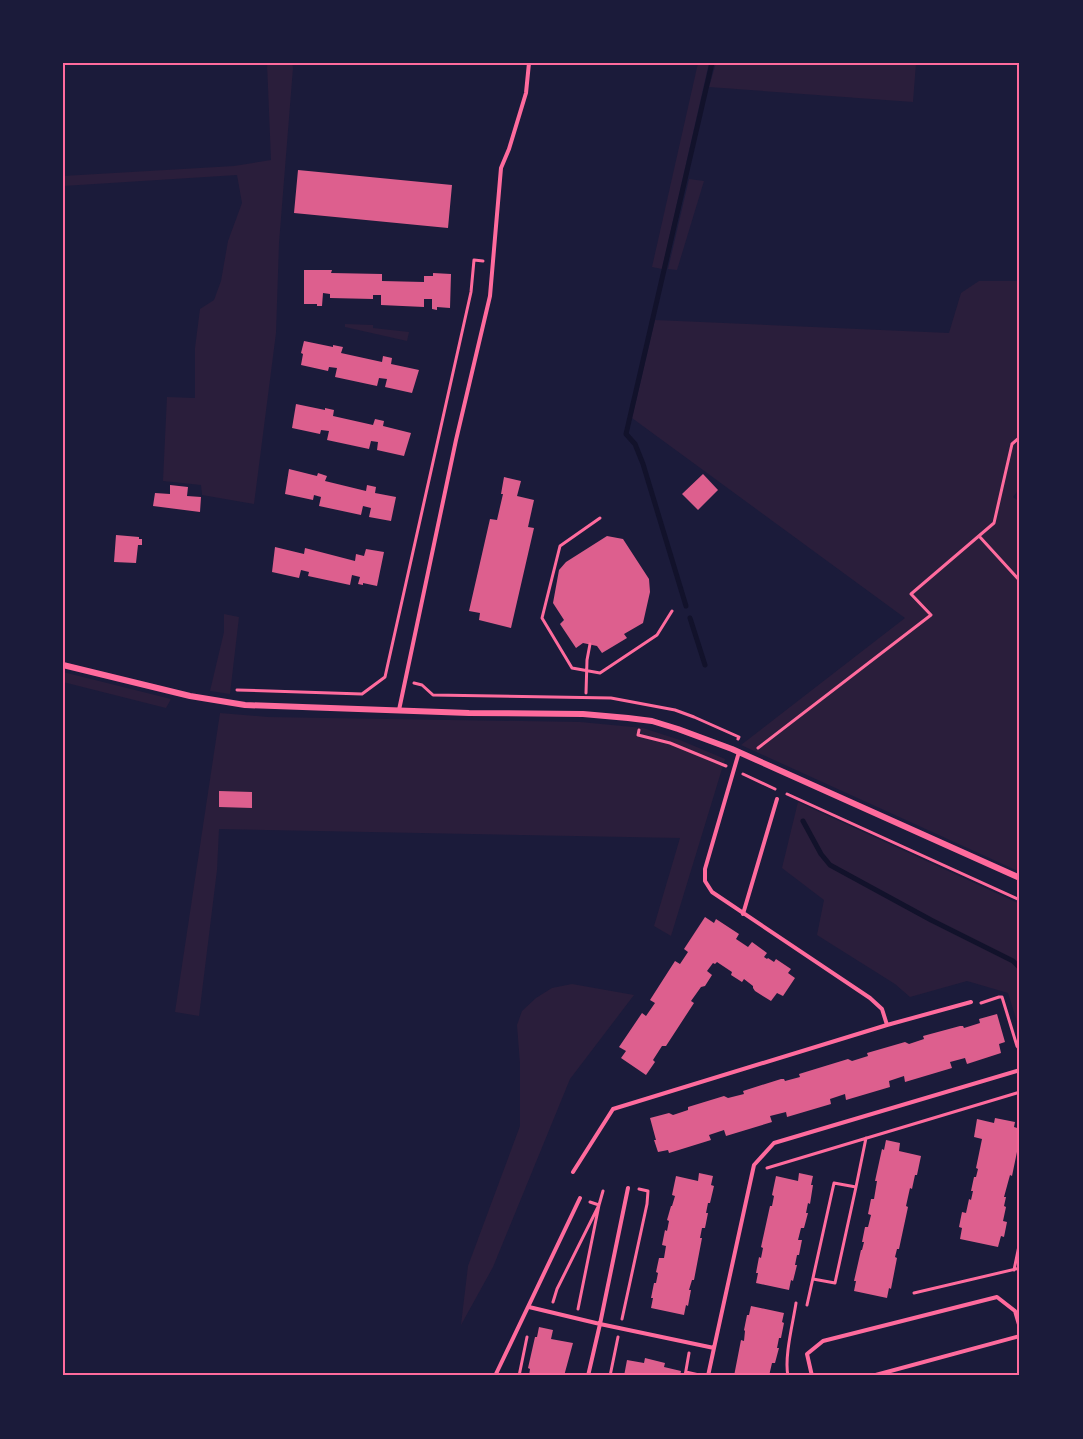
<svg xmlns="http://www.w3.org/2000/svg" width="1083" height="1439" viewBox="0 0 1083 1439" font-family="'IBM Plex Sans',sans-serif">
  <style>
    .green { fill: #2a1e3b }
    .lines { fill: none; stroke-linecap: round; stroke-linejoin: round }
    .stream { stroke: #12122b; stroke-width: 5 }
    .building { fill: #dd5f8e }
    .path { stroke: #ff6b9d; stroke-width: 3 }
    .service { stroke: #ff6b9d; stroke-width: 4 }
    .minor { stroke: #ff6b9d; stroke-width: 6 }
    .neatline { fill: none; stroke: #ff6b9d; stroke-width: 2 }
  </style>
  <rect width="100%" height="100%" fill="#1b1b3a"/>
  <path class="green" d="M267,63H292L293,68L279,243L276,333L254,504L202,495L201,485L163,481L167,397L195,398V348L200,309L214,300L221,281L228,241L242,203L237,175L63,186V176L234,166L271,160Z
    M698,63H709L662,269L652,267Z
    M716,63H916L913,102L709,87Z
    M689,179L704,181L677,270L668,269Z
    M979,281H1020V488L1013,497L1020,502V872L741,745L905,618L632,418L655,320L949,333L961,293Z
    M345,324L373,325V328L409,332L407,341L345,327Z
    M224,614L239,617L230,694L210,691L224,632Z
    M63,672L171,699L166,708L63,682Z
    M220,713L268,717L580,722L643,728L680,740L725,759L671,936L654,926L680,838L219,829L217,870L199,1016L175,1012Z
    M798,802L1020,904V1031L1008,993L967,981L910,997L895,984L817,935L824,900L782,868Z
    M572,984L634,995L570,1079L493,1267L461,1325L468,1266L520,1126V1064L517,1025L522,1011L536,998L552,988Z"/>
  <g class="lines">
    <path class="stream" d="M686,606L643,464L635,444L626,434L712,63
      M690,618L705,665
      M803,821L821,854L830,865L931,920L1013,961L1020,968"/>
  </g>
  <path class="building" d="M298,170L452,185L448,228L294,213Z
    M304,270H332L331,273L382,274V281L424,282V276H433V273L451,274L450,308L437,307V310L432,309V299H424V307L381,305V295H373V299L330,298V294L323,293L322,306H317V304H304Z
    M304,341L333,347V345L343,347L341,353L382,362L383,356L392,358L391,364L419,370L412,393L385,387L387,379L379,378L377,386L335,377L337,368L329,367L328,371L301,365L303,354L301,353Z
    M296,404L325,410V408L334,410L333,416L373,425L375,419L384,421L383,426L411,433L404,456L377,450L378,442L371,441L369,449L327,440L329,431L321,430L320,434L292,428Z
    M289,469L317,476L318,473L327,476L325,481L366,491L367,485L376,487L375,493L396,497L391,521L369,517L371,508L363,506L361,515L319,506L321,497L314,495L313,500L285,494Z
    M703,474L718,490L698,510L682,494Z
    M504,477L521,481L517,496L534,500L528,527L534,528L511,628L479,620L480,613L469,611L490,519L497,520L503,494H501Z
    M170,485L188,487L187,496L201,497L200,512L153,506L155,493L170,494Z
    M116,535L139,537V539H142V545H138L136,563L114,562Z
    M607,536L623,539L649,579L650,592L643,623L624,634L627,638L602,653L597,646L583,643L576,648L560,624L564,620L553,603L559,570L566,562Z
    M275,547L304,554L305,548L355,561L356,554L364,556L366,549L384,552L377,586L363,583V585L358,584L360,577L352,575L350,585L308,576L309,572L301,570L299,578L272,572Z
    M219,791L252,792V808L219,807Z
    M705,917L714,923L716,919L739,934L736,939L748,947L752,942L767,953L764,957L767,959L768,958L774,962L776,959L791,969L788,973L795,978L783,996L777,993L771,1001L755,991L753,988V986L744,979L742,982L731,975L732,972L717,962L715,964L713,963L707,971L712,975L705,986L701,987L691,1001L694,1003L666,1046H662L653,1060L655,1062L646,1075L621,1058L626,1051L619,1047L642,1013L646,1016L655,1003L650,1000L675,961L680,964L688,952L684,949Z
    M997,1014L1005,1042L999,1044L1001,1053L967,1064L965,1058L950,1062L952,1068L905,1082L904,1076L889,1081L890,1087L846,1100L845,1094L830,1099L831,1104L787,1117L786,1112L770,1116L772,1122L726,1136L724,1130L709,1135L711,1140L669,1153L668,1150L658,1152L654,1140H656L650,1118L669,1113L673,1115L688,1110V1107L724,1096L728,1098L744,1094L743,1091L781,1079H784L785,1081L800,1077L799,1074L848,1059L852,1061L868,1056L867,1053L905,1042L909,1044L924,1039L923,1036L960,1026H963L964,1028L980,1023L979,1019Z
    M995,1118L1015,1122L1014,1127L1020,1129V1147H1018L1012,1176L1010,1175L1004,1197H1006L1004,1206L1006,1207L1003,1221L1007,1222L1004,1237L1001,1236L998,1247L960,1239L962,1228L959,1227L962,1212L966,1213L969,1199L971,1200L973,1191H971L974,1177H976L978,1169L976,1168L982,1139L974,1137L977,1119L994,1123Z
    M886,1140L900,1143L899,1151L921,1156L917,1175H915L912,1189L910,1188L906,1206L908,1207L899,1249H897L895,1257L897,1258L891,1289L889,1288L887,1298L854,1291L856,1281H854L861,1250H862L864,1242H862L865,1227H868L871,1215L868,1214L871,1199H874L877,1181H875L882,1149L884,1150Z
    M699,1173L713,1176L711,1185L714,1186L710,1203H708L706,1213H708L705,1228H702L700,1238H702L694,1280H692L689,1290H691L688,1306L686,1305L684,1315L651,1308L653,1298H651L654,1283H656L658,1273L656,1272L659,1258H664L666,1246L662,1245L665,1230L667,1231L669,1221L667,1220L671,1206H672L675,1196L672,1195L676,1176L698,1181Z
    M799,1173L813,1176L811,1185H813L810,1204L808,1203L806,1213H808L804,1228H801L798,1240H802L799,1255H797L795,1265H797L793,1281L791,1280L789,1290L756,1283L758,1273H756L759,1257L761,1258L763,1248L761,1247L770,1206H772L774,1196L772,1195L776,1176L798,1181Z
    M751,1306L784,1313L782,1322L784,1323L781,1338H779L777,1348H779L775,1363H772L769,1376H734L741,1340L744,1341L745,1331L744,1330L747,1315H749Z
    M539,1327L553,1330L551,1339L573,1343L564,1376H529L530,1369L528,1368L535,1337H537Z
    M645,1358L665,1363L664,1367L681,1371L680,1376H624L627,1360L644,1363Z"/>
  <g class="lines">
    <path class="path" d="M600,518L560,546L542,618L572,668L600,673L657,635L672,611
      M979,536L1020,581
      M414,683L422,685L433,695L611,698L675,710L694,717L739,737L738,739
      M237,690L362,694L385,677L471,292L474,260L483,261
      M586,693L587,660L590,644
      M639,730L638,735L670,743L726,766
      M758,748L931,615L911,594L994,523L1012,444L1020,437
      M743,774L775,789
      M787,794L1020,900
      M981,1003L999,997H1002L1017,1046L1020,1050
      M767,1168L1020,1092V1093
      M1014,1270L1020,1241
      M813,1279L835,1283L856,1187
      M914,1293L1020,1268
      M553,1302L557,1289L599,1205L603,1191
      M807,1305L834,1183L856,1187L866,1138
      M578,1309L599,1205L590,1202
      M622,1319L647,1204L648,1191L639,1189
      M686,1372L699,1375
      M519,1376L527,1337
      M610,1376L618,1337
      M685,1376L689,1353
      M788,1376C784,1357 793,1323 796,1303"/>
    <path class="service" d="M399,710L456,440L490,296L501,168L509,149L526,93L529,63
      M739,752L705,869V881L712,892L870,998L882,1009L887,1025
      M743,914L777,799
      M573,1172L613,1109L887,1025L971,1002
      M529,1307L600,1324L628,1188
      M714,1348L754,1165L774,1143L1020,1070
      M495,1376L580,1198
      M588,1376L600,1324L714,1348L708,1376
      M812,1376L807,1354L823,1341L997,1297L1015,1311L1020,1328
      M872,1376L1020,1336"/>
    <path class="minor" d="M63,665L190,696L245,705L469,713L583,714L628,718L652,721L678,729L732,749L1020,878"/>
  </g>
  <rect width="1083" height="1439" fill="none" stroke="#1b1b3a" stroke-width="129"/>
  <rect x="64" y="64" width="954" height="1310" class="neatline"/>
</svg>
